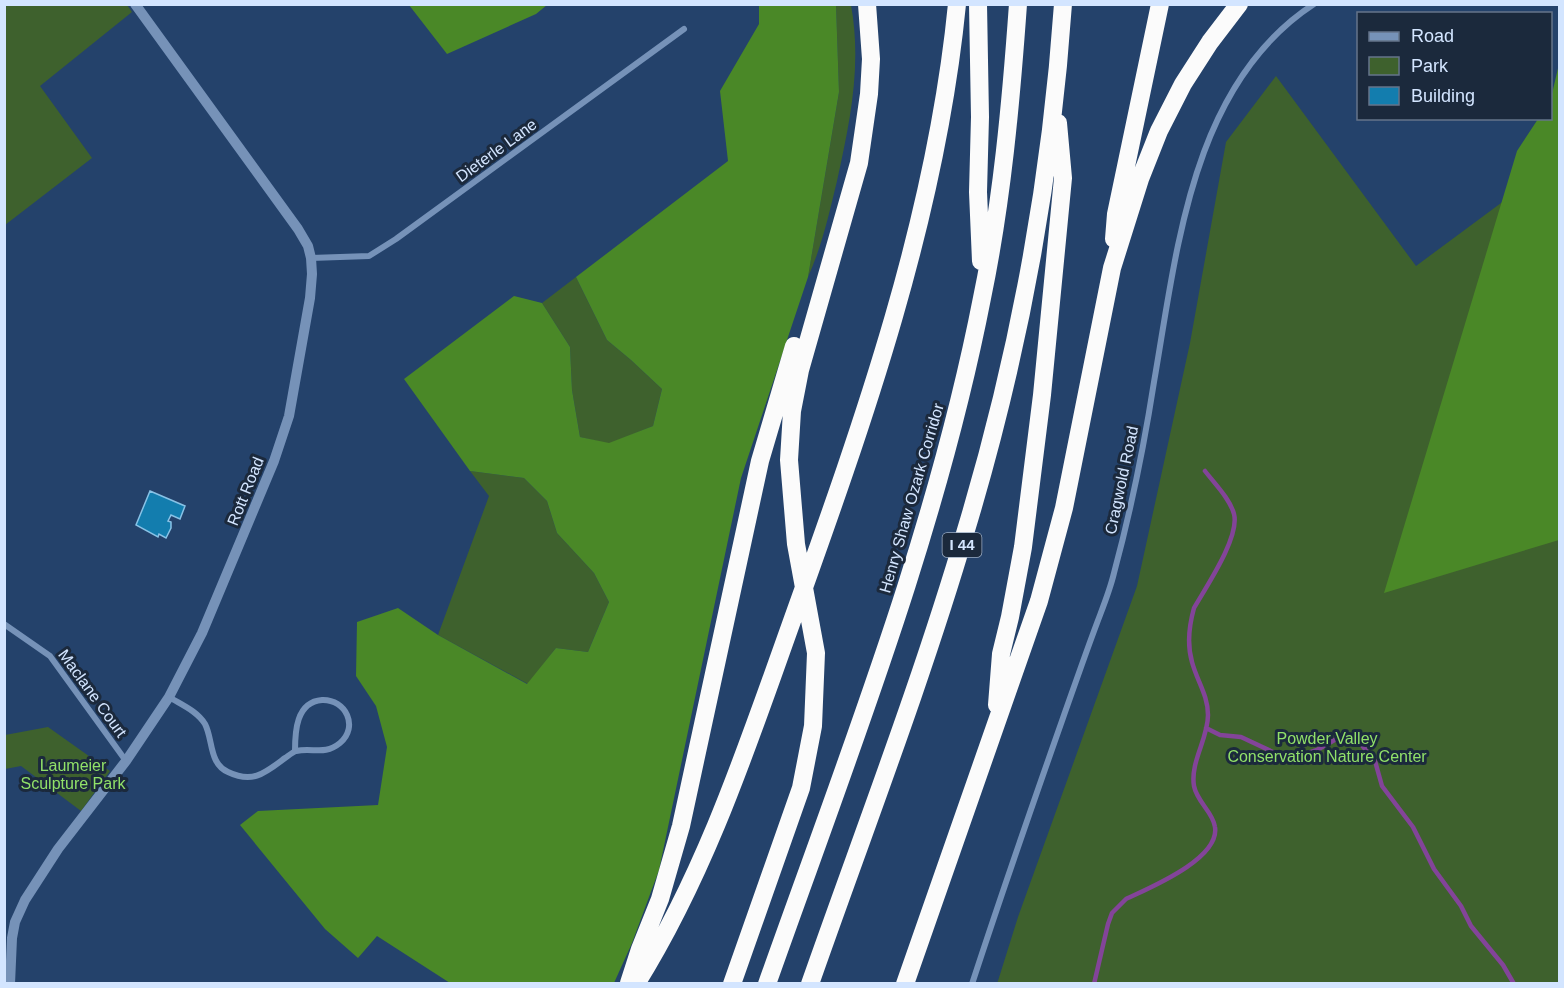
<svg xmlns="http://www.w3.org/2000/svg" width="1564" height="988" viewBox="0 0 1564 988" font-family="Arial,sans-serif">
  <style>
    .green { fill: #3e612d }
    .forest { fill: #4a8827 }
    .lines { fill: none; stroke-linecap: round; stroke-linejoin: round }
    .stream { stroke: #834499; stroke-width: 4.5 }
    .building { fill: #137dae; stroke: #88c2e6; stroke-width: 1.5 }
    .minor { stroke: #7692b8; stroke-width: 6 }
    .tertiary { stroke: #7692b8; stroke-width: 10 }
    .motorway { stroke: #fbfbfb; stroke-width: 18 }
    .labels { text-anchor: middle; stroke-width: 6; stroke-linejoin: round; paint-order: stroke }
    .shield { fill: #1b293c; stroke: #9cadc4; stroke-width: 1.5 }
    .shield-label { font-size: 15px; font-weight: bold; fill: #d3e5ff }
    .street-label { font-size: 16px; fill: #d3e5ff; stroke: #1b293c }
    .park-label { font-size: 16px; fill: #91e169; stroke: #1b293c }
  </style>
  <rect width="100%" height="100%" fill="#24426b"/>
  <path class="green" d="M5,4L127,5L132,12L40,86L92,158L5,225Z
    M836,5H851C862,65 850,122 837,181C829,214 822,246 808,277L839,92Z
    M1276,76L1416,266L1559,160V983L997,984L1018,917L1137,586L1190,343L1226,142Z
    M576,277L607,340L631,360L662,389L653,426L609,444L580,437L572,390L570,347L542,303Z
    M470,471L524,478L547,501L557,533L594,573L609,602L588,652L556,648L528,684L438,635L489,496Z
    M48,727L110,771L81,811L21,766L5,769V735Z"/>
  <path class="forest" d="M409,5H547L536,14L447,54Z
    M759,5H836L839,92L808,277L741,478L659,870L632,943L614,983H450L377,936L358,958L325,929L240,825L258,811L378,805L387,747L376,706L356,676L357,622L398,608L438,635L527,684L556,648L588,652L609,602L594,573L557,533L547,501L524,478L470,471L404,379L514,296L542,303L570,347L572,390L580,437L609,443L653,426L662,389L631,360L607,340L576,277L728,161L720,91L759,24Z
    M1559,64V540L1384,593L1517,151L1538,119L1550,118L1551,98Z"/>
  <g class="lines">
    <path class="stream" d="M1206,728L1220,735L1241,737L1275,753L1290,756L1302,755L1317,750L1338,738L1345,736L1360,743L1375,761L1382,786L1413,827L1434,869L1461,906L1471,926L1503,965L1514,984
      M1094,984L1108,924L1112,913L1126,899C1149,888 1220,859 1215,827C1213,812 1197,802 1194,786C1190,762 1208,739 1208,715C1208,695 1197,681 1192,662C1187,645 1189,626 1194,608C1206,587 1240,537 1234,514C1230,499 1215,484 1205,471"/>
  </g>
  <path class="building" d="M150,491L185,506L180,519L171,515L168,521L171,522V528L166,538L159,534L158,537L136,525Z"/>
  <g class="lines">
    <path class="minor" d="M311,258L369,256L396,239L684,29
      M4,624L50,656L126,761
      M169,697C182,705 197,711 205,724C213,739 209,764 228,772C253,784 265,773 285,758C288,756 293,752 296,751C313,747 324,756 340,743C359,727 346,699 322,700C296,702 295,732 295,751
      M972,984C1001,895 1032,806 1063,718C1074,687 1085,655 1097,623C1103,607 1110,590 1114,573C1131,510 1144,446 1154,382C1177,251 1191,84 1314,4"/>
    <path class="tertiary" d="M10,984L12,938L15,922L25,900L58,849L126,761L169,697L202,633L274,461L289,416L310,298L312,274L311,258L308,246L298,229L135,4"/>
    <path class="motorway" d="M978,4L980,117L978,192L981,261
      M1114,239L1116,214L1160,4
      M997,705L1001,654L1010,617L1023,547L1042,395L1063,178L1058,123
      M629,983L640,949L660,899L681,826L760,461L794,346
      M636,984C706,872 748,744 792,621C864,420 936,218 957,4
      M732,984L801,788L813,726L816,653L796,544L789,460L792,411L800,370L859,163L869,94L871,59L867,4
      M767,984C847,758 936,534 982,298C1002,202 1011,102 1018,4
      M810,984C863,833 921,683 966,530C1017,361 1051,181 1063,4
      M905,984L1039,601L1064,508L1112,268L1140,179L1159,131L1183,84L1210,42L1239,4"/>
  </g>
  <g class="labels">
    <rect class="shield" x="942.5" y="533" width="39" height="24" rx="4.5"/>
    <g class="shield-label">
      <text x="962" y="550">I 44</text>
    </g>
    <g class="street-label">
      <text transform="translate(496 150) rotate(-36)" y="6">Dieterle Lane</text>
      <text transform="translate(1121 480) rotate(-78)" y="6">Cragwold Road</text>
      <text transform="translate(245 491) rotate(-68)" y="6">Rott Road</text>
      <text transform="translate(911 498) rotate(-74)" y="6">Henry Shaw Ozark Corridor</text>
      <text transform="translate(93 693) rotate(54)" y="6">Maclane Court</text>
    </g>
    <g class="park-label">
      <text x="1327" y="744">Powder Valley<tspan x="1327" dy="18">Conservation Nature Center</tspan></text>
      <text x="73" y="771">Laumeier<tspan x="73" dy="18">Sculpture Park</tspan></text>
    </g>
  </g>
  <rect width="1564" height="988" fill="none" stroke="#d3e5ff" stroke-width="12"/>
  <rect x="1357" y="12" width="195" height="108" fill="#1b293c" stroke="#65748a" stroke-width="1.5"/>
  <rect x="1369" y="32" width="30" height="9" fill="#7692b8" stroke="#65748a" stroke-width="1.5"/>
  <text x="1411" y="42" font-size="18" fill="#d3e5ff">Road</text>
  <rect x="1369" y="57" width="30" height="18" fill="#3e612d" stroke="#65748a" stroke-width="1.5"/>
  <text x="1411" y="72" font-size="18" fill="#d3e5ff">Park</text>
  <rect x="1369" y="87" width="30" height="18" fill="#137dae" stroke="#65748a" stroke-width="1.5"/>
  <text x="1411" y="102" font-size="18" fill="#d3e5ff">Building</text>
</svg>
